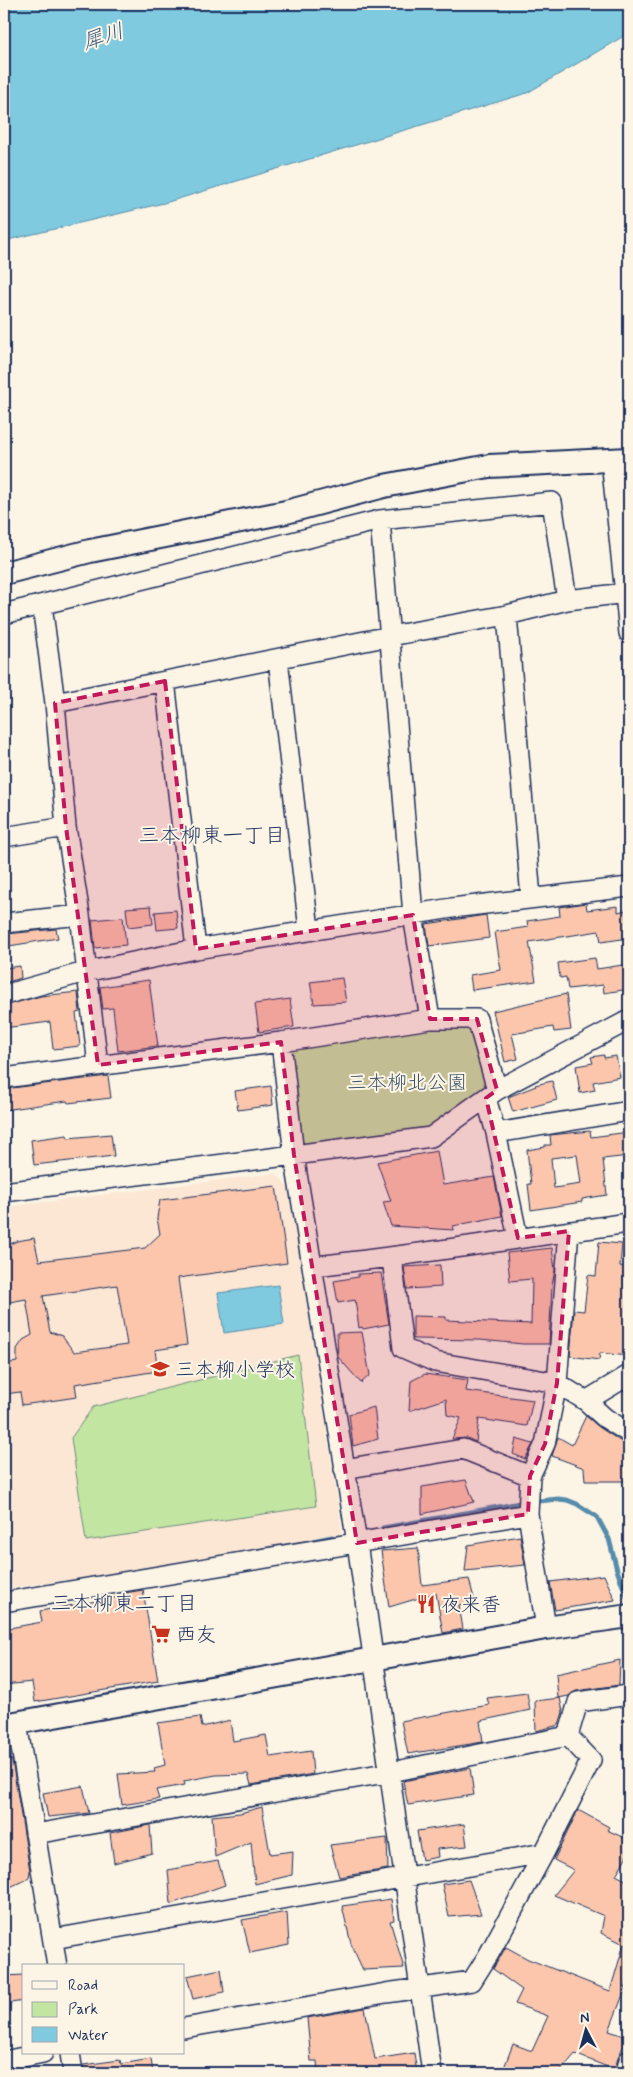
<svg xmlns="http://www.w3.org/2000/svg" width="633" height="2077" viewBox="0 0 633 2077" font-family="Mynerve,'Klee One',sans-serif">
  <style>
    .built { fill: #fce7d4 }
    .green { fill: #c2e6a1; stroke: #6e8a80 }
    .water { fill: #7fcadf; stroke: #578cab }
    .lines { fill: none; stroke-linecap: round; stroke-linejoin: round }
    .stream { stroke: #578cab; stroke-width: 5 }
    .building { fill: #fbc6ac; stroke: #1b2f5e; fill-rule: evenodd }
    .minor-casing { stroke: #1b2f5e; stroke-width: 22 }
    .tertiary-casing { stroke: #1b2f5e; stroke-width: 26 }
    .minor { stroke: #fcf5e5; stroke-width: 19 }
    .tertiary { stroke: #fcf5e5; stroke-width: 22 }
    .marked { fill: #c2185b; fill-opacity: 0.2; stroke: #c2185b; stroke-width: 4; stroke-dasharray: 10 6; stroke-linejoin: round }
    .labels { text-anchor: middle; stroke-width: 4; stroke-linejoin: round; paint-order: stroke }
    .park-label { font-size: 20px; fill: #3c546b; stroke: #fcf5e5 }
    .poi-label { font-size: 20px; fill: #1b2f5e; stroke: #fcf5e5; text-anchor: start }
    .water-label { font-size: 21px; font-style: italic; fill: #34567e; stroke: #fcf5e5 }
    .neighbourhood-label { font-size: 21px; fill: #1b2f5e; stroke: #fcf5e5 }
  </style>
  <rect width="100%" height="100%" fill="#fcf5e5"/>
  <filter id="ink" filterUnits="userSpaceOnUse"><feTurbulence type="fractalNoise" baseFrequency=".02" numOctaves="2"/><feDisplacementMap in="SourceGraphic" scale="10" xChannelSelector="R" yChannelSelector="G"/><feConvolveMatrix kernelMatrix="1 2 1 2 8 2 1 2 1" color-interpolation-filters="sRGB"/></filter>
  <g filter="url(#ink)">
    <path class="built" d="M276,1173L290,1190L342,1530L335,1541L4,1589V1207Z"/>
    <path class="green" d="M432,1028L471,1029L489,1085L430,1130L302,1147L291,1050Z
      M298,1355L316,1506L86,1541L71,1438L93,1407Z"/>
    <path class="water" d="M4,4H629V33L527,93L168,202L4,241Z
      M278,1285L284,1324L224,1333L218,1293Z"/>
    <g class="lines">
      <path class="stream" d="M539,1501L558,1499L567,1500L577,1504L597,1517L609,1539L617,1570L627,1597
        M383,1528L520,1503
        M313,1541L332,1537"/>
    </g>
    <path class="building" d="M586,903L587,910L618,906V912L626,910L629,938L601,942L599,931L529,942L536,981L472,990L470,975L501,970L495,932L528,927L527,921L560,916L559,907Z
      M151,906L153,924L128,927L126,908Z
      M176,910L178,928L157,930L155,912Z
      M486,915L489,938L429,946L426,924Z
      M123,917L126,945L95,948L92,920Z
      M56,929L58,938L9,946L7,934Z
      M595,958L597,969L629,964V989L604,993L603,985L568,989L566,977L560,978L558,963Z
      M20,966L21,978L4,983V979H7L5,968Z
      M342,978L346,1002L314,1004L310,982Z
      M149,980L158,1046L118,1051L113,1008L103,1009L100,987Z
      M78,992L80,1012L76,1013L80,1046L53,1049L50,1022L4,1028V1006L41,996Z
      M566,994L571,1030L554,1032L553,1027L512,1034L518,1059L505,1062L493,1011Z
      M290,999L294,1027L259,1032L255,1004Z
      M604,1055V1058L616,1056L620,1077L593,1082L595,1090L580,1093L576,1066L593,1063L591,1057Z
      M108,1076L111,1098L68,1103L67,1101L4,1110V1089Z
      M552,1081L557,1100L513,1112L508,1097L536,1086L535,1085Z
      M271,1086L273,1105L238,1110L235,1091Z
      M590,1131L591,1137L629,1132V1156L603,1159L607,1195L582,1199V1202L531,1210L528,1184H531L527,1150L545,1147V1145H551L550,1135ZM577,1155L581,1184L554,1188L551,1158Z
      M111,1134L114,1156L34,1165L31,1140L67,1135L68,1138Z
      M437,1151L443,1185L494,1177L502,1216L453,1226L454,1230L391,1226L383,1202L391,1201L377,1162Z
      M276,1186L287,1263L178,1278L187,1345L155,1350L158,1371L75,1384L77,1397L22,1405L20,1392L4,1394V1364L17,1362V1349L23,1340L32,1335L26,1299L4,1303V1254L8,1245L17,1241L34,1238L39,1261L145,1248L160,1234L157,1218L160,1200ZM117,1285L127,1345L74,1352L62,1336L50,1332L43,1296Z
      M599,1242L622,1244L620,1266L629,1268V1356L600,1353L599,1360L570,1356L574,1310L584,1311L588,1275L596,1276Z
      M552,1248L555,1270L552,1285L549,1344H523L480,1340L413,1339V1316L446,1317V1320L531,1324L532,1279L510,1281L507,1253Z
      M440,1265L441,1287L407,1289L404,1267Z
      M381,1273L389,1324L363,1329L362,1327L359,1328L355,1300L338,1303L334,1281L358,1277V1274Z
      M362,1332L370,1375L361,1383L338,1357L337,1333Z
      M425,1374L468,1380L466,1391L533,1400L527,1426L479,1419L476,1442L467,1438L452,1439L461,1418L447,1415L446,1399L409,1411L411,1381Z
      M374,1407L378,1439L353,1446L349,1414Z
      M586,1416L599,1427L623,1443L629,1444V1481H585L584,1468L552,1456L558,1437L572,1445Z
      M516,1439L533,1444L525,1459L513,1454Z
      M466,1480L474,1502L422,1514V1487Z
      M520,1536L525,1565L465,1571L468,1545Z
      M418,1548L422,1585L469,1579L475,1602L459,1605L463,1629L443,1633L436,1593L389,1607L381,1551Z
      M604,1575L615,1600L555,1610L550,1582Z
      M143,1590L158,1681L35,1702L32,1682L4,1685V1629L42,1622L40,1611L125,1596L124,1593Z
      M620,1660L619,1685L576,1691L569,1696L558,1698L556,1674Z
      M527,1693L530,1710L480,1721L483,1742L408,1754L401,1721L489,1705L487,1698Z
      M560,1698L563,1712L559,1725L536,1731L535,1701Z
      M200,1717L202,1727L230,1720L233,1741L266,1735L270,1757L311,1751L313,1774L251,1785L248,1774L216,1775L184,1781L185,1785L156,1790L159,1799L122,1805L118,1774L155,1772L154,1768L165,1765L158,1723Z
      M7,1746L13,1766L30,1871L29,1878L4,1890V1747Z
      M470,1768L474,1795L408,1805L403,1781Z
      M83,1786L89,1813L48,1817L43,1793Z
      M262,1807L270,1854L293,1851L292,1875L255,1884L251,1842L215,1857L212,1816L240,1813Z
      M578,1810L609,1827L607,1830L629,1840V1852L616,1875L629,1882V1979L609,2031L628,2037L618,2057L615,2070L575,2054L559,2073H502L513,2044L532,2051L548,2016L515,2004L522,1990L493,1969L506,1947L528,1959L610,1991L624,1944L601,1933L604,1916L554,1895L574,1870L554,1860Z
      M464,1824L467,1846L437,1849L438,1857L422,1860L417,1831Z
      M150,1825L152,1853L114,1863L110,1833Z
      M387,1838L388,1869L339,1877L330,1845Z
      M218,1861L225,1885L171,1904L168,1870Z
      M469,1880L481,1914L449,1917L442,1884Z
      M391,1899L394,1920L390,1921L404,1968L363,1970L351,1944L342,1906Z
      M287,1912L289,1945L250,1953L242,1920Z
      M221,1969L224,1992L193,1999L187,1976Z
      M24,1975V2001L4,2004V1976Z
      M365,2008L375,2059L414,2053L417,2073H318L317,2061H311L307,2018Z
      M151,2059L153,2073H84L83,2065L120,2060L121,2064Z"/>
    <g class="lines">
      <g class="minor-casing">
        <path id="minor" d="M611,460L629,633
          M380,520L413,915L430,1019
          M42,605L55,703L66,827L80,915L98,1065
          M4,614L380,520L552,502L567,600
          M507,615L531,898
          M278,659L309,930
          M165,681L196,949
          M55,703L390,636L507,615L567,600L626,593
          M4,837L66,827
          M4,923L80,915
          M4,995L85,972L196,949L452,908L629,887
          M281,1042L294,1155L431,1137L497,1090L629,1020
          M4,1078L281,1042L430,1019H477L497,1090
          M486,1098L496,1133L518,1238
          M496,1133L629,1111
          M4,1192L294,1155L357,1543L432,2073
          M392,1258L403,1348L435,1362L557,1383L586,1401L629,1375
          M314,1266C419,1255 524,1237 629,1223
          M586,1401L605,1418L629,1433
          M344,1469L463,1449L530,1476
          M528,1514L530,1476L545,1444L557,1383L569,1231
          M4,1602L528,1514L546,1628
          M17,1723L57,1966
          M35,1834L391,1772L568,1736L578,1702L629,1695
          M53,1939L544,1853L591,1760L568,1736
          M184,2028L386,1993L472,1981L489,1954L544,1853
          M70,2053L73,2073
          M4,2061L43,2053
          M626,2073L629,2060"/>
      </g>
      <g class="tertiary-casing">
        <path id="tertiary" d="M4,573L90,551L286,512L384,486L489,466L629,459
          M4,1725L546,1628L629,1616"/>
      </g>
      <use href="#minor" class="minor"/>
      <use href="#tertiary" class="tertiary"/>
    </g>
  </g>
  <path class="marked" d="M165,681L196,949L413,915L430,1019H477L497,1090L486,1098L518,1238L569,1231L557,1383L545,1444L530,1476L528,1514L357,1543L294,1155L281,1042L98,1065L66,827L55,703Z"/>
  <defs>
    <g id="school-bare" transform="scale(1.5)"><path d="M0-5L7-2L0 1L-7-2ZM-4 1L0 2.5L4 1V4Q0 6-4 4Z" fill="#c8321e" stroke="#fcf5e5" stroke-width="2.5" paint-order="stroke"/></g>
    <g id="restaurant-bare" transform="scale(1.5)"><path d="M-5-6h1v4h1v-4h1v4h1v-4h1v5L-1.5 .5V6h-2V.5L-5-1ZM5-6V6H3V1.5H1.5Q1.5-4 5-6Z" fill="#c8321e" stroke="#fcf5e5" stroke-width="2.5" paint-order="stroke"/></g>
    <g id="supermarket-bare" transform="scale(1.5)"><path d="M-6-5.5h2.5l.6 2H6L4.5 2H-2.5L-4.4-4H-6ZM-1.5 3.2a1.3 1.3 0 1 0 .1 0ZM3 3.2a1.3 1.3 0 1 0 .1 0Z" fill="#c8321e" stroke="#fcf5e5" stroke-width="2.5" paint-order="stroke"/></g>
  </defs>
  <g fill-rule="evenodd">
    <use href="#school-bare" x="160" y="1369"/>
    <use href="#restaurant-bare" x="426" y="1604"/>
    <use href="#supermarket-bare" x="161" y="1634"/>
  </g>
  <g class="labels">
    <g class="park-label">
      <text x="407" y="1089">三本柳北公園</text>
    </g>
    <g class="poi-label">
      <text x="175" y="1376">三本柳小学校</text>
      <text x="441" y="1611">夜来香</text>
      <text x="176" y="1641">西友</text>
    </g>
    <g class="water-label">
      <text transform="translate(103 36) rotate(-18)" y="7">犀川</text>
    </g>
    <g class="neighbourhood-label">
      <text x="212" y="842">三本柳東一丁目</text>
      <text x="124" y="1610">三本柳東二丁目</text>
    </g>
  </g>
  <rect width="633" height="2077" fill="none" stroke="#fcf5e5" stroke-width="20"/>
  <rect x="10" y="10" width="613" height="2057" fill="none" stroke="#1b2f5e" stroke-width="2" filter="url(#ink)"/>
  <rect x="22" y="1964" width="162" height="90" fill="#fcf5e5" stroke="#a2a6af"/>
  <rect x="32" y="1981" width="25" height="8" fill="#fcf5e5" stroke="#a2a6af"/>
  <text x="68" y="1990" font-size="15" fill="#1b2f5e">Road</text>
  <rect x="32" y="2002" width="25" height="15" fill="#c2e6a1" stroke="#a2a6af"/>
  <text x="68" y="2014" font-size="15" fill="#1b2f5e">Park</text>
  <rect x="32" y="2027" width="25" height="15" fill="#7fcadf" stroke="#a2a6af"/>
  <text x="68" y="2040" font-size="15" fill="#1b2f5e">Water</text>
  <g transform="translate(586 2030) rotate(354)" stroke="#fcf5e5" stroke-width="4" paint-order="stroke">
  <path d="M0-4L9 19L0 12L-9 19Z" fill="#1b2f5e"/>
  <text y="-8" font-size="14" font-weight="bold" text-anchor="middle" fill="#1b2f5e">N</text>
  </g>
</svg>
